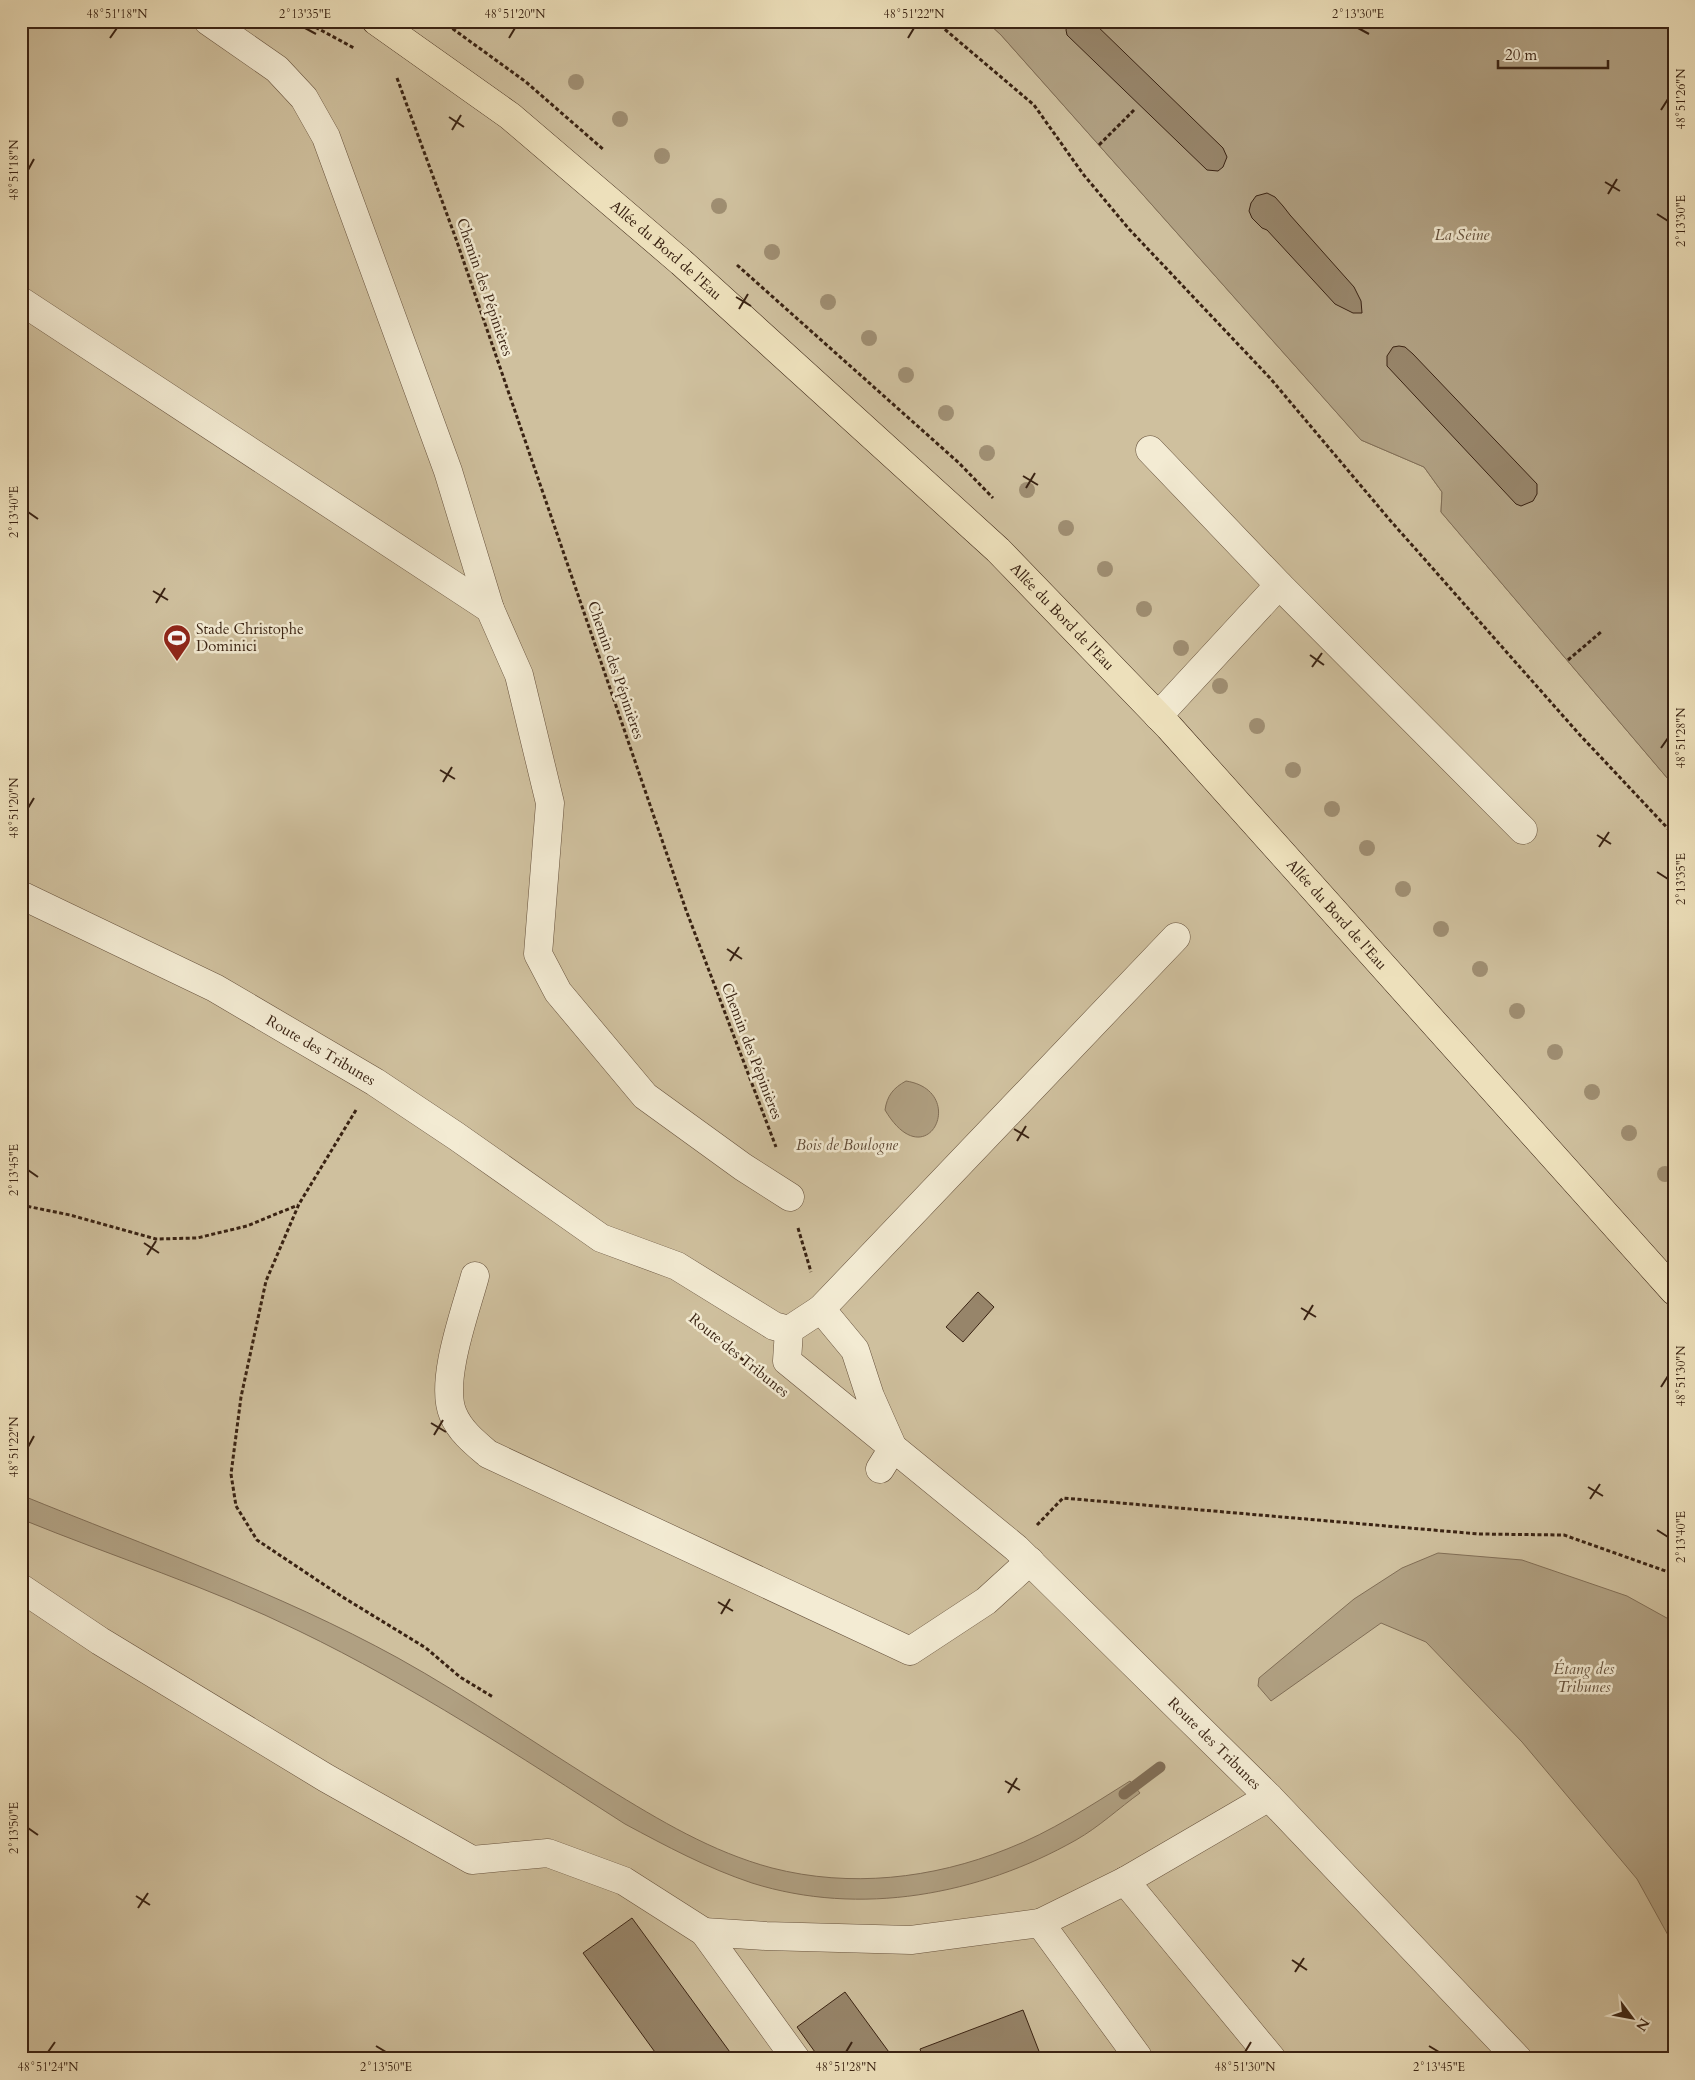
<svg xmlns="http://www.w3.org/2000/svg" width="1695" height="2080" viewBox="0 0 1695 2080" font-family="Cardo,serif">
  <style>
    .green { fill: #cfc09e; stroke: #847258 }
    .water { fill: #b0a082; stroke: #816e56 }
    .lines { fill: none; stroke-linecap: round; stroke-linejoin: round }
    .stream { stroke: #816e56; stroke-width: 11 }
    .building { fill: #97856a; stroke: #3a2313 }
    .minor-casing { stroke: #67523d; stroke-width: 29 }
    .major-casing { stroke: #3a2313; stroke-width: 29 }
    .path { stroke: #3a2313; stroke-width: 3; stroke-dasharray: 4 2.5; stroke-linecap: butt }
    .minor { stroke: #f3ebd3; stroke-width: 28 }
    .major { stroke: #ede0bb; stroke-width: 28 }
    .tree { fill: #9f8e72 }
    .ticks { fill: none; stroke: #3a2313; stroke-width: 2 }
    .labels { text-anchor: middle; stroke-width: 5; stroke-linejoin: round; paint-order: stroke }
    .street-label { font-size: 15px; fill: #3a2313; stroke: #f3ebd3 }
    .poi-label { font-size: 15px; fill: #3a2313; stroke: #f3ebd3; text-anchor: start }
    .park-label { font-size: 15px; font-style: italic; fill: #5f4a36; stroke: #f3ebd3 }
    .water-label { font-size: 16px; font-style: italic; fill: #634f3a; stroke: #f3ebd3 }
    .neatline { fill: none; stroke: #3a2313; stroke-width: 2 }
    .ticks-label { font-size: 12px; text-anchor: middle; fill: #3a2313 }
  </style>
  <rect width="100%" height="100%" fill="#ede0bb"/>
  <filter id="stains"><feTurbulence type="fractalNoise" baseFrequency=".004" numOctaves="4"/><feColorMatrix values="0 0 0 0 .2 0 0 0 0 .09 0 0 0 0 .02 0 0 0 .5 -.17"/></filter>
  <radialGradient id="worn" r=".72"><stop offset=".6" stop-color="#630" stop-opacity="0"/><stop offset="1" stop-color="#630" stop-opacity=".3"/></radialGradient>
  <path class="green" d="M21,21H986L1001,35L1361,440L1424,467L1442,492L1441,512L1674,786V2059H21Z"/>
  <path class="water" d="M986,21H1674V786L1441,512L1442,492L1424,467L1361,440L1001,35Z
    M906,1081C970,1091 927,1181 885,1110C887,1096 893,1088 906,1081Z
    M21,1495C148,1547 278,1592 398,1658C470,1698 537,1745 607,1788C659,1820 712,1852 772,1868C850,1888 932,1879 1007,1849C1051,1832 1090,1806 1130,1781L1140,1793C1119,1808 1099,1827 1076,1840C979,1895 860,1917 752,1883C707,1868 666,1846 625,1824C519,1756 413,1686 299,1631C209,1587 114,1557 21,1519Z
    M1438,1553L1522,1560L1627,1596L1674,1622V1946L1637,1879L1522,1742L1426,1642L1381,1623L1271,1701L1258,1686L1259,1678L1354,1599L1402,1568Z"/>
  <g class="lines">
    <path class="stream" d="M1124,1794L1160,1767"/>
  </g>
  <path class="building" d="M1068,21H1092L1223,148L1227,157L1223,167L1218,171L1207,170L1067,35L1066,30Z
    M1267,193L1275,197L1283,206L1290,215L1354,287L1361,301L1362,313H1353L1335,304L1267,230L1262,228L1252,218L1249,211L1251,203L1256,196Z
    M1399,346L1405,347L1413,354L1537,484V494L1533,501L1521,506L1516,504L1387,366V356L1393,347Z
    M978,1292L994,1307L963,1342L946,1327Z
    M632,1918L735,2059H660L583,1953Z
    M845,1992L894,2059H820L797,2027Z
    M1023,2010L1042,2059H923L920,2049Z"/>
  <g class="lines">
    <g class="minor-casing">
      <g id="minor">
        <path d="M208,21L277,69L304,98L326,137L448,471L490,609"/>
        <path d="M21,301L490,609L519,675L550,803L538,954L558,992L645,1096L743,1167L790,1197"/>
        <path d="M1150,450L1279,585L1523,830"/>
        <path d="M1158,716L1279,585"/>
        <path id="s1" d="M21,895L215,988L375,1082L456,1136L601,1238L677,1266L774,1326L789,1330"/>
        <path d="M475,1276C466,1310 439,1381 453,1414C460,1431 475,1443 488,1454L910,1651L986,1601L1030,1561"/>
        <path d="M821,1309L1176,937"/>
        <path id="s2" d="M893,1448L870,1396L855,1350L821,1309L789,1330L787,1361L1016,1548L1269,1797L1518,2059"/>
        <path d="M880,1469L893,1448"/>
        <path d="M21,1588L100,1641L326,1778L472,1860L548,1853L624,1881L704,1932L796,2059"/>
        <path d="M1125,1881L1272,2059"/>
        <path d="M1040,1923L1125,1881L1269,1797"/>
        <path d="M704,1932L766,1936L911,1940L1040,1923L1138,2057L1135,2059"/>
      </g>
    </g>
    <g class="major-casing">
      <g id="major">
        <path id="s3" d="M376,21L510,116L681,262L998,550L1169,727L1674,1291"/>
      </g>
    </g>
    <path class="path" d="M304,21L354,48
      M442,21L526,82L604,150
      M935,21L1034,105L1083,174L1129,229L1270,378L1389,519L1579,734L1674,835
      M397,78L456,239L686,910L776,1147
      M1099,145L1135,109
      M737,265L959,463L993,498
      M1568,660L1601,632
      M356,1110L299,1204L266,1281L241,1397L231,1474L236,1506L257,1540L341,1596L426,1648L460,1677L493,1697
      M21,1205L70,1215L156,1239L197,1238L247,1226L298,1205
      M798,1228L811,1272
      M691,1316L755,1370
      M1037,1525L1063,1498L1479,1534L1564,1535L1674,1574"/>
    <use href="#minor" class="minor"/>
    <use href="#major" class="major"/>
  </g>
  <g class="tree">
    <circle cx="576" cy="82" r="8"/>
    <circle cx="620" cy="119" r="8"/>
    <circle cx="662" cy="156" r="8"/>
    <circle cx="719" cy="206" r="8"/>
    <circle cx="772" cy="252" r="8"/>
    <circle cx="828" cy="302" r="8"/>
    <circle cx="869" cy="338" r="8"/>
    <circle cx="906" cy="375" r="8"/>
    <circle cx="946" cy="413" r="8"/>
    <circle cx="987" cy="453" r="8"/>
    <circle cx="1027" cy="490" r="8"/>
    <circle cx="1066" cy="528" r="8"/>
    <circle cx="1105" cy="569" r="8"/>
    <circle cx="1144" cy="609" r="8"/>
    <circle cx="1181" cy="648" r="8"/>
    <circle cx="1220" cy="686" r="8"/>
    <circle cx="1257" cy="726" r="8"/>
    <circle cx="1293" cy="770" r="8"/>
    <circle cx="1332" cy="809" r="8"/>
    <circle cx="1367" cy="848" r="8"/>
    <circle cx="1403" cy="889" r="8"/>
    <circle cx="1441" cy="929" r="8"/>
    <circle cx="1480" cy="969" r="8"/>
    <circle cx="1517" cy="1011" r="8"/>
    <circle cx="1555" cy="1052" r="8"/>
    <circle cx="1592" cy="1092" r="8"/>
    <circle cx="1629" cy="1133" r="8"/>
    <circle cx="1665" cy="1174" r="8"/>
  </g>
  <path class="ticks" d="M305,28L316,34M1358,28L1369,34M110,38L117,28M509,38L515,28M908,38L914,28M1661,110L1668,99M449,117L464,127M452,130L461,115M28,170L34,159M1605,182L1620,191M1608,194L1617,179M1657,214L1668,221M736,297L751,306M739,309L748,294M1023,476L1038,485M1026,488L1035,473M28,512L38,519M153,591L168,600M156,603L165,588M1310,655L1324,665M1312,667L1322,653M1661,748L1668,738M440,770L455,779M443,782L452,767M28,808L34,798M1597,835L1611,844M1599,847L1609,832M1657,872L1668,879M727,949L742,959M730,961L739,947M1014,1129L1029,1138M1017,1141L1026,1126M28,1170L38,1177M144,1243L159,1253M147,1255L156,1241M1301,1308L1316,1317M1304,1320L1313,1305M1661,1387L1668,1376M431,1423L446,1432M434,1435L443,1420M28,1447L34,1436M1588,1487L1603,1496M1590,1499L1600,1484M1657,1530L1668,1537M718,1602L733,1611M721,1614L730,1599M1005,1781L1020,1790M1008,1793L1017,1778M28,1828L38,1835M136,1896L150,1905M138,1908L148,1893M1292,1960L1307,1970M1295,1972L1304,1958M376,2046L386,2052M1429,2046L1439,2052M48,2052L55,2042M846,2052L852,2042M1245,2052L1251,2042"/>
  <defs>
    <g id="stadium-pin" transform="scale(1.4375)"><path d="M0 17L-7.5 6A9.5 9.5 0 1 1 7.5 6Z" fill="#8f2418" stroke="#f3ebd3"/><path d="M0-5a6.5 5 0 1 0 0 10a6.5 5 0 1 0 0-10ZM-3.5-1.8h7v3.6h-7Z" fill="#fff"/></g>
  </defs>
  <g fill-rule="evenodd">
    <use href="#stadium-pin" x="177" y="638"/>
  </g>
  <g class="labels">
    <g class="street-label">
      <text dy="5" stroke="none"><textPath href="#s3" startOffset="370">Allée du Bord de l'Eau</textPath></text>
      <text transform="translate(485 287) rotate(71)" y="5">Chemin des Pépinières</text>
      <text dy="5" stroke="none"><textPath href="#s3" startOffset="910">Allée du Bord de l'Eau</textPath></text>
      <text transform="translate(616 670) rotate(71)" y="5">Chemin des Pépinières</text>
      <text dy="5" stroke="none"><textPath href="#s3" startOffset="1315">Allée du Bord de l'Eau</textPath></text>
      <text dy="5" stroke="none"><textPath href="#s1" startOffset="338">Route des Tribunes</textPath></text>
      <text transform="translate(752 1051) rotate(69)" y="5">Chemin des Pépinières</text>
      <text transform="translate(739 1355) rotate(39)" y="5">Route des Tribunes</text>
      <text dy="5" stroke="none"><textPath href="#s2" startOffset="802">Route des Tribunes</textPath></text>
    </g>
    <g class="poi-label">
      <text x="196" y="634">Stade Christophe<tspan x="196" dy="17">Dominici</tspan></text>
    </g>
    <g class="park-label">
      <text x="847" y="1150">Bois de Boulogne</text>
    </g>
    <g class="water-label">
      <text x="1462" y="240">La Seine</text>
      <text x="1584" y="1674">Étang des<tspan x="1584" dy="18">Tribunes</tspan></text>
    </g>
  </g>
  <rect width="1695" height="2080" fill="none" stroke="#ede0bb" stroke-width="55"/>
  <g transform="translate(1632 2018) rotate(122)" stroke="#f3ebd3" stroke-width="4" paint-order="stroke">
  <path d="M0-4L9 19L0 12L-9 19Z" fill="#3a2313"/>
  <text y="-8" font-size="14" font-weight="bold" text-anchor="middle" fill="#3a2313">N</text>
  </g>
  <path d="M1498 60v8h110v-8" fill="none" stroke="#3a2313" stroke-width="2.5"/>
  <text x="1505" y="60" font-size="15" fill="#3a2313" stroke="#f3ebd3" stroke-width="4" paint-order="stroke">20 m</text>
  <rect x="28" y="28" width="1640" height="2024" class="neatline"/>
  <g class="ticks-label">
    <text x="117" y="18">48°51'18"N</text>
    <text x="305" y="18">2°13'35"E</text>
    <text x="515" y="18">48°51'20"N</text>
    <text x="914" y="18">48°51'22"N</text>
    <text x="1358" y="18">2°13'30"E</text>
    <text transform="translate(1681 99) rotate(-90)" y="4">48°51'26"N</text>
    <text transform="translate(14 170) rotate(-90)" y="4">48°51'18"N</text>
    <text transform="translate(1681 221) rotate(-90)" y="4">2°13'30"E</text>
    <text transform="translate(14 512) rotate(-90)" y="4">2°13'40"E</text>
    <text transform="translate(1681 738) rotate(-90)" y="4">48°51'28"N</text>
    <text transform="translate(14 808) rotate(-90)" y="4">48°51'20"N</text>
    <text transform="translate(1681 879) rotate(-90)" y="4">2°13'35"E</text>
    <text transform="translate(14 1170) rotate(-90)" y="4">2°13'45"E</text>
    <text transform="translate(1681 1376) rotate(-90)" y="4">48°51'30"N</text>
    <text transform="translate(14 1447) rotate(-90)" y="4">48°51'22"N</text>
    <text transform="translate(1681 1537) rotate(-90)" y="4">2°13'40"E</text>
    <text transform="translate(14 1828) rotate(-90)" y="4">2°13'50"E</text>
    <text x="48" y="2071">48°51'24"N</text>
    <text x="386" y="2071">2°13'50"E</text>
    <text x="846" y="2071">48°51'28"N</text>
    <text x="1245" y="2071">48°51'30"N</text>
    <text x="1439" y="2071">2°13'45"E</text>
  </g>
  <rect width="100%" height="100%" filter="url(#stains)"/>
  <rect width="100%" height="100%" fill="url(#worn)"/>
</svg>
